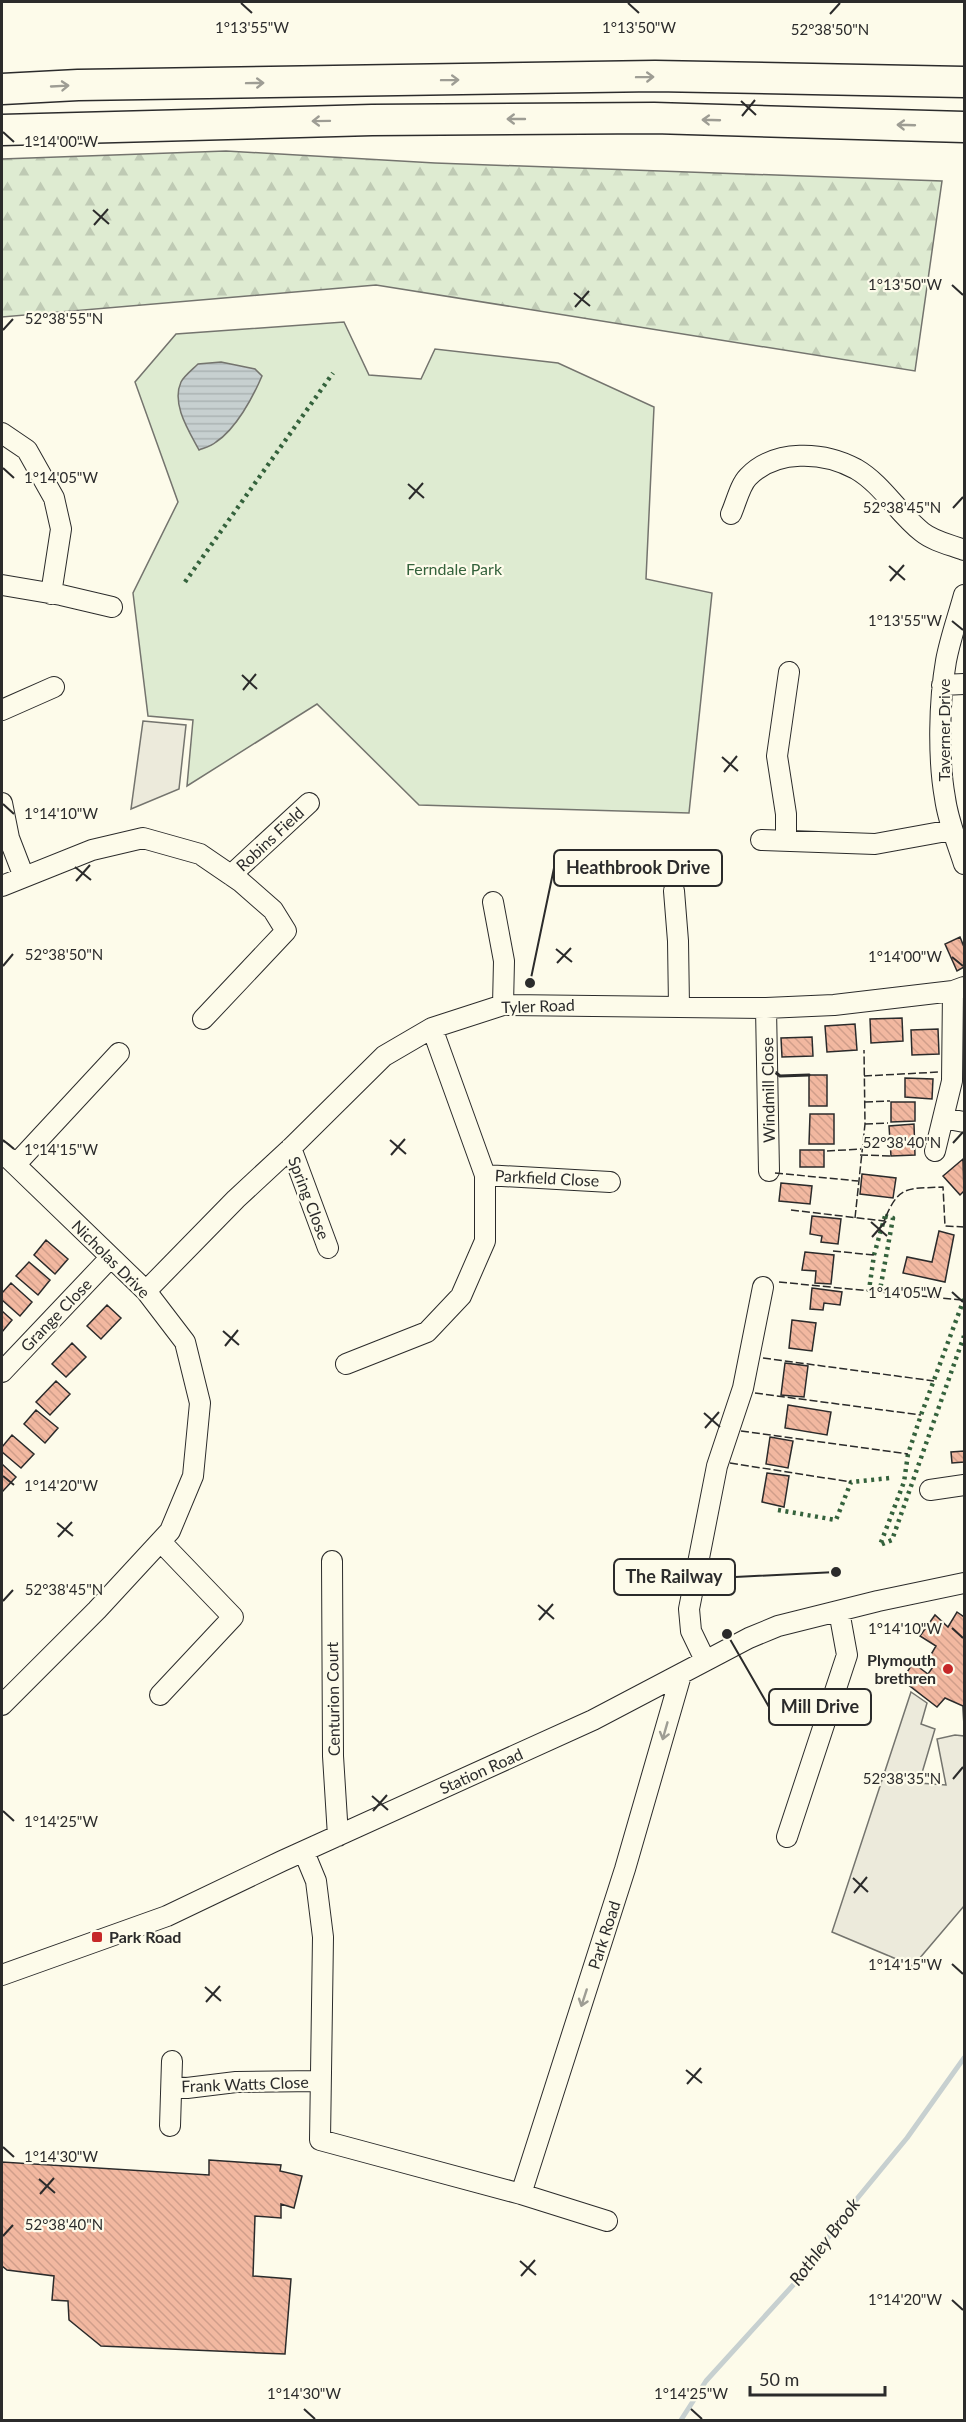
<svg xmlns="http://www.w3.org/2000/svg" width="966" height="2422" viewBox="0 0 966 2422" font-family="Lato,sans-serif">
  <style>
    .forest { fill: url(#forest-firs); stroke: #74746e; stroke-width: 1.5 }
    .park { fill: #deebd1; stroke: #74746e; stroke-width: 1.5 }
    .parking { fill: #eceadb; stroke: #74746e; stroke-width: 1.5 }
    .water { fill: url(#water-rules); stroke: #74746e; stroke-width: 1.5 }
    .lines { fill: none; stroke-linecap: round; stroke-linejoin: round }
    .stream { stroke: #c7d0d0; stroke-width: 5 }
    .building { fill: url(#building-back-hatch); stroke: #2b2b2b; stroke-width: 1.5 }
    .minor-casing { stroke: #2b2b2b; stroke-width: 22 }
    .highway-casing { stroke: #2b2b2b; stroke-width: 33 }
    .minor { stroke: #fdfbea; stroke-width: 20 }
    .highway { stroke: #fdfbea; stroke-width: 30 }
    .hedge { stroke: #34623c; stroke-width: 4.5; stroke-dasharray: 3 4.5; stroke-linecap: butt }
    .fence { stroke: #2b2b2b; stroke-width: 1.5; stroke-dasharray: 8 3; stroke-linecap: butt }
    .wall { stroke: #2b2b2b; stroke-width: 3 }
    .oneway { stroke: #9e9d94 }
    .ticks { fill: none; stroke: #2b2b2b; stroke-width: 2 }
    .poi-dot { fill: #c62828; stroke: #fdfbea; stroke-width: 2 }
    .labels { text-anchor: middle; stroke-width: 4.5; stroke-linejoin: round; paint-order: stroke }
    .park-label { font-size: 16px; fill: #34623c; stroke: #fdfbea }
    .street-label { font-size: 16px; fill: #2b2b2b; stroke: #fdfbea }
    .poi-label { font-size: 16px; font-weight: bold; fill: #2b2b2b; stroke: #fdfbea; text-anchor: end }
    .water-label { font-size: 18px; font-style: italic; fill: #2b2b2b; stroke: #fdfbea }
    .ticks-label { font-size: 15px; text-anchor: middle; fill: #2b2b2b; stroke: #fdfbea; stroke-width: 4.5; stroke-linejoin: round; paint-order: stroke }
    .leader { fill: none; stroke: #2b2b2b; stroke-width: 2 }
    .callout-dot { fill: #2b2b2b; stroke: #fdfbea; stroke-width: 2 }
    .callout { fill: #fdfbea; stroke: #2b2b2b; stroke-width: 2 }
    .callout-label { font-size: 18px; text-anchor: middle; font-weight: bold; fill: #2b2b2b }
  </style>
  <defs>
    <pattern id="forest-firs" width="22" height="20" patternUnits="userSpaceOnUse" patternTransform="scale(1.5)"><rect width="22" height="20" fill="#deebd1"/><path d="M5 1l3.5 6h-7zM16 11l3.5 6h-7z" fill="#bfcab4"/></pattern>
    <pattern id="water-rules" width="6" height="5" patternUnits="userSpaceOnUse" patternTransform="scale(1.5)"><rect width="6" height="5" fill="#c7d0d0"/><path d="M0 2.5h6" fill="none" stroke="#abb3b3"/></pattern>
    <pattern id="building-back-hatch" width="6" height="6" patternUnits="userSpaceOnUse" patternTransform="scale(1.5)"><rect width="6" height="6" fill="#f2b8a0"/><path d="M-1 5l2 2M0 0l6 6M5-1l2 2" fill="none" stroke="#d09e8a"/></pattern>
  </defs>
  <rect width="100%" height="100%" fill="#fdfbea"/>
  <path class="forest" d="M226,151L435,163L942,181L915,371L376,285L2,317V159Z"/>
  <path class="park" d="M344,322L369,375L421,379L435,349L558,363L654,407L646,579L712,593L689,813L419,805L317,704L187,786L193,720L148,716L133,593L178,502L135,382L176,334Z"/>
  <path class="parking" d="M143,721L186,725L179,789L131,809Z
    M911,1692L927,1703L921,1724L935,1729L919,1783L946,1785L937,1739L955,1735L964,1736V1906L913,1966L832,1932Z"/>
  <path class="water" d="M221,362L255,369L262,376C253,397 236,429 216,442C212,446 204,448 199,450C189,431 171,404 181,382C184,376 193,369 198,364Z"/>
  <g class="lines">
    <path class="stream" d="M681,2420L706,2381L795,2283L851,2206L907,2138L964,2058"/>
  </g>
  <path class="building" d="M960,937L964,947V967L957,971L945,944Z
    M902,1018L903,1041L871,1043L870,1019Z
    M855,1024L857,1050L827,1052L825,1026Z
    M938,1029L939,1054L912,1055L911,1030Z
    M812,1037L813,1056L782,1057L781,1038Z
    M809,1075H827V1106H809Z
    M905,1078L933,1079L932,1099L905,1097Z
    M891,1102H915V1121L891,1122Z
    M810,1114H834V1144H809Z
    M914,1124L915,1155L891,1156L889,1126Z
    M800,1150H824V1167H800Z
    M963,1159L964,1191L960,1195L943,1176Z
    M862,1174L896,1178L893,1198L860,1194Z
    M781,1183L812,1186L810,1204L779,1201Z
    M812,1216L841,1219L838,1244L821,1242L822,1236L810,1234Z
    M939,1231L954,1235L945,1282L903,1273L907,1257L932,1262Z
    M46,1240L68,1259L55,1274L34,1255Z
    M805,1252L834,1255L831,1284L815,1283L816,1271L802,1270Z
    M29,1262L50,1280L38,1295L16,1276Z
    M11,1283L32,1302L20,1316L2,1300V1293Z
    M812,1288L842,1292L840,1305L824,1303L823,1310L810,1309Z
    M107,1305L121,1318L101,1339L87,1326Z
    M2,1311L12,1320L2,1332Z
    M792,1320L816,1323L812,1351L789,1348Z
    M72,1343L86,1357L66,1377L52,1364Z
    M785,1363L808,1366L804,1397L781,1395Z
    M56,1381L70,1394L50,1415L36,1402Z
    M788,1405L831,1412L827,1435L785,1428Z
    M36,1410L58,1428L45,1443L24,1424Z
    M12,1435L34,1454L21,1468L2,1452V1447Z
    M770,1437L793,1441L788,1468L766,1464Z
    M964,1451V1462L952,1463L951,1452Z
    M2,1464L16,1477L3,1491L2,1490Z
    M767,1473L789,1476L784,1507L762,1502Z
    M957,1612L964,1617V1727L963,1706L945,1698L937,1707L902,1680L913,1663L928,1674L935,1664L929,1658L936,1646L920,1636L935,1615L948,1627Z
    M209,2160L281,2165L280,2171L302,2176L294,2208L281,2204V2218L255,2216L253,2276L291,2279L285,2354L101,2346L69,2320L68,2301L52,2300L54,2276L7,2270L2,2266V2162L209,2175Z"/>
  <g class="lines">
    <g class="minor-casing">
      <path id="minor" d="M2,433L27,450L54,498L61,529L51,594
        M731,514C736,503 740,485 748,477C775,449 823,451 856,469C882,484 898,513 922,532C933,541 951,545 964,550
        M2,585L61,595L112,607
        M964,595C958,617 950,639 946,661C939,701 938,759 945,798C948,821 957,842 964,864
        M942,685L964,684
        M2,710L54,687
        M2,803L9,838L24,877
        M761,840L875,844L952,830
        M786,840V814L777,756L789,672
        M231,875L309,803
        M2,886L92,850L143,838L200,854L241,882L273,910L286,931L203,1019
        M674,891L678,941L679,1006
        M493,902L504,961L503,1005
        M766,1008L769,1171
        M943,1118L964,1122
        M291,1148L328,1248
        M935,1151L952,1081L953,991
        M2,1152L146,1291L185,1342L200,1403L193,1476L170,1531L97,1610L2,1705
        M16,1164L119,1053
        M485,1175L610,1182
        M146,1291L236,1199L291,1148L384,1056L432,1028L503,1005L766,1008L834,1005L953,991L964,987
        M346,1364L427,1332L461,1296L485,1241V1175L432,1028
        M2,1372L110,1258
        M930,1490L964,1485
        M332,1561L333,1756L338,1836
        M705,1660L691,1631L689,1609L717,1466L743,1388L763,1287
        M160,1695L233,1617L161,1542
        M787,1837L847,1655L839,1611
        M304,1852L316,1881L323,1937L320,2140L521,2194L607,2221
        M2,1975L167,1916L282,1861L593,1720L749,1638L778,1626L878,1601L964,1583
        M172,2087L187,2088L236,2082L319,2081
        M170,2126L172,2061
        M521,2194L625,1869L681,1675"/>
    </g>
    <g class="highway-casing">
      <path id="highway" d="M2,89L78,85L655,76L964,82
        M2,130L372,120L654,118L964,127"/>
    </g>
    <use href="#minor" class="minor"/>
    <use href="#highway" class="highway"/>
    <path class="hedge" d="M185,582L333,373
      M885,1216L893,1218L880,1290H869L874,1255Z
      M964,1299L921,1415L908,1454L904,1482L880,1545L892,1540L964,1336
      M778,1510L836,1520L851,1482L890,1478"/>
    <path class="fence" d="M864,1076L940,1072
      M865,1102L890,1101
      M865,1124L888,1123
      M827,1151L861,1149
      M860,1155L891,1156
      M775,1173L858,1181
      M791,1210L884,1221C899,1184 907,1189 943,1187L945,1226L964,1227
      M855,1218L865,1124L864,1050
      M833,1251L874,1255
      M779,1282L962,1300
      M763,1358L934,1381
      M755,1393L921,1415
      M741,1431L908,1454
      M730,1463L851,1482"/>
    <path class="wall" d="M775,1072L780,1076L809,1075"/>
  </g>
  <defs><path id="oneway-shaft" d="M-6 0H5M1.5-3L5.5 0L1.5 3" fill="none" stroke-width="1.6" stroke-linecap="round" stroke-linejoin="round" transform="scale(1.5)"/></defs>
  <g class="oneway">
    <use href="#oneway-shaft" transform="translate(645 77) rotate(-1)"/>
    <use href="#oneway-shaft" transform="translate(450 80) rotate(-1)"/>
    <use href="#oneway-shaft" transform="translate(255 83) rotate(-1)"/>
    <use href="#oneway-shaft" transform="translate(60 86) rotate(-3)"/>
    <use href="#oneway-shaft" transform="translate(516 119) rotate(180)"/>
    <use href="#oneway-shaft" transform="translate(711 120) rotate(-178)"/>
    <use href="#oneway-shaft" transform="translate(321 121) rotate(179)"/>
    <use href="#oneway-shaft" transform="translate(906 125) rotate(-178)"/>
    <use href="#oneway-shaft" transform="translate(665 1731) rotate(106)"/>
    <use href="#oneway-shaft" transform="translate(584 1998) rotate(108)"/>
  </g>
  <path class="ticks" d="M241,3L252,13M628,3L639,13M830,14L840,3M741,101L756,115M742,116L755,100M3,132L14,142M93,210L109,224M94,225L108,209M952,285L963,295M574,293L590,306M575,307L589,291M3,330L13,319M3,468L14,478M408,484L424,498M409,499L423,483M953,508L963,497M889,566L905,580M890,581L904,565M952,621L963,630M242,675L257,689M243,690L256,674M722,757L738,771M724,772L737,756M3,804L14,814M75,867L91,880M76,881L90,865M556,949L572,962M952,957L963,966M557,963L571,948M3,966L13,954M3,1140L14,1149M390,1140L406,1154M953,1143L963,1132M391,1155L405,1139M871,1222L887,1236M872,1237L886,1221M952,1292L963,1302M223,1331L239,1345M225,1346L238,1330M704,1413L720,1427M705,1428L719,1412M3,1476L14,1485M57,1523L73,1536M58,1537L72,1522M3,1601L13,1590M538,1605L554,1619M539,1620L553,1604M952,1628L963,1638M953,1779L963,1767M372,1796L388,1810M3,1811L14,1821M373,1811L387,1795M853,1878L868,1892M854,1893L867,1877M952,1964L963,1974M205,1987L221,2001M206,2002L220,1986M686,2070L702,2083M687,2084L701,2068M3,2147L14,2157M39,2179L55,2193M40,2194L54,2178M3,2236L13,2225M520,2261L536,2275M521,2276L535,2260M952,2300L963,2310M304,2409L315,2419M691,2409L702,2419"/>
  <g class="poi-dot">
    <circle cx="948" cy="1669" r="6"/>
    <rect x="91" y="1931" width="12" height="12" rx="3"/>
  </g>
  <g class="labels">
    <g class="park-label">
      <text x="454" y="575">Ferndale Park</text>
    </g>
    <g class="street-label">
      <text transform="translate(944 730) rotate(-90)" y="6">Taverner Drive</text>
      <text transform="translate(270 839) rotate(-43)" y="6">Robins Field</text>
      <text transform="translate(538 1006) rotate(-2)" y="6">Tyler Road</text>
      <text transform="translate(768 1090) rotate(-91)" y="6">Windmill Close</text>
      <text transform="translate(547 1178) rotate(3)" y="6">Parkfield Close</text>
      <text transform="translate(309 1198) rotate(69)" y="6">Spring Close</text>
      <text transform="translate(111 1259) rotate(45)" y="6">Nicholas Drive</text>
      <text transform="translate(56 1315) rotate(-46)" y="6">Grange Close</text>
      <text transform="translate(333 1699) rotate(-91)" y="6">Centurion Court</text>
      <text transform="translate(481 1771) rotate(-24)" y="6">Station Road</text>
      <text transform="translate(604 1935) rotate(-72)" y="6">Park Road</text>
      <text transform="translate(245 2084) rotate(-2)" y="6">Frank Watts Close</text>
    </g>
    <g class="poi-label">
      <text x="936" y="1666">Plymouth<tspan x="936" dy="18">brethren</tspan></text>
      <text x="109" y="1943" text-anchor="start">Park Road</text>
    </g>
    <g class="water-label">
      <text transform="translate(825 2242) rotate(-53)" y="6">Rothley Brook</text>
    </g>
  </g>
  <g class="ticks-label">
    <text x="639" y="33">1°13'50"W</text>
    <text x="252" y="33">1°13'55"W</text>
    <text x="830" y="35">52°38'50"N</text>
    <text x="61" y="147">1°14'00"W</text>
    <text x="905" y="290">1°13'50"W</text>
    <text x="64" y="324">52°38'55"N</text>
    <text x="61" y="483">1°14'05"W</text>
    <text x="902" y="513">52°38'45"N</text>
    <text x="905" y="626">1°13'55"W</text>
    <text x="61" y="819">1°14'10"W</text>
    <text x="64" y="960">52°38'50"N</text>
    <text x="905" y="962">1°14'00"W</text>
    <text x="902" y="1148">52°38'40"N</text>
    <text x="61" y="1155">1°14'15"W</text>
    <text x="905" y="1298">1°14'05"W</text>
    <text x="61" y="1491">1°14'20"W</text>
    <text x="64" y="1595">52°38'45"N</text>
    <text x="905" y="1634">1°14'10"W</text>
    <text x="902" y="1784">52°38'35"N</text>
    <text x="61" y="1827">1°14'25"W</text>
    <text x="905" y="1970">1°14'15"W</text>
    <text x="61" y="2162">1°14'30"W</text>
    <text x="64" y="2230">52°38'40"N</text>
    <text x="905" y="2305">1°14'20"W</text>
    <text x="304" y="2399">1°14'30"W</text>
    <text x="691" y="2399">1°14'25"W</text>
  </g>
  <path class="leader" d="M530 983L554 868M836 1572L735 1577M727 1634L769 1707"/>
  <g class="callout-dot">
    <circle cx="530" cy="983" r="6"/>
    <circle cx="836" cy="1572" r="6"/>
    <circle cx="727" cy="1634" r="6"/>
  </g>
  <g class="callout">
    <rect x="554" y="850" width="168" height="36" rx="6"/>
    <rect x="614" y="1559" width="121" height="36" rx="6"/>
    <rect x="769" y="1689" width="102" height="36" rx="6"/>
  </g>
  <g class="callout-label">
    <text x="638" y="874">Heathbrook Drive</text>
    <text x="674" y="1583">The Railway</text>
    <text x="820" y="1713">Mill Drive</text>
  </g>
  <rect width="966" height="2422" fill="none" stroke="#2b2b2b" stroke-width="6"/>
  <path d="M750 2386v9h135v-9" fill="none" stroke="#2b2b2b" stroke-width="3"/>
  <text x="759" y="2386" font-size="18" fill="#2b2b2b" stroke="#fdfbea" stroke-width="4.5" paint-order="stroke">50 m</text>
</svg>
